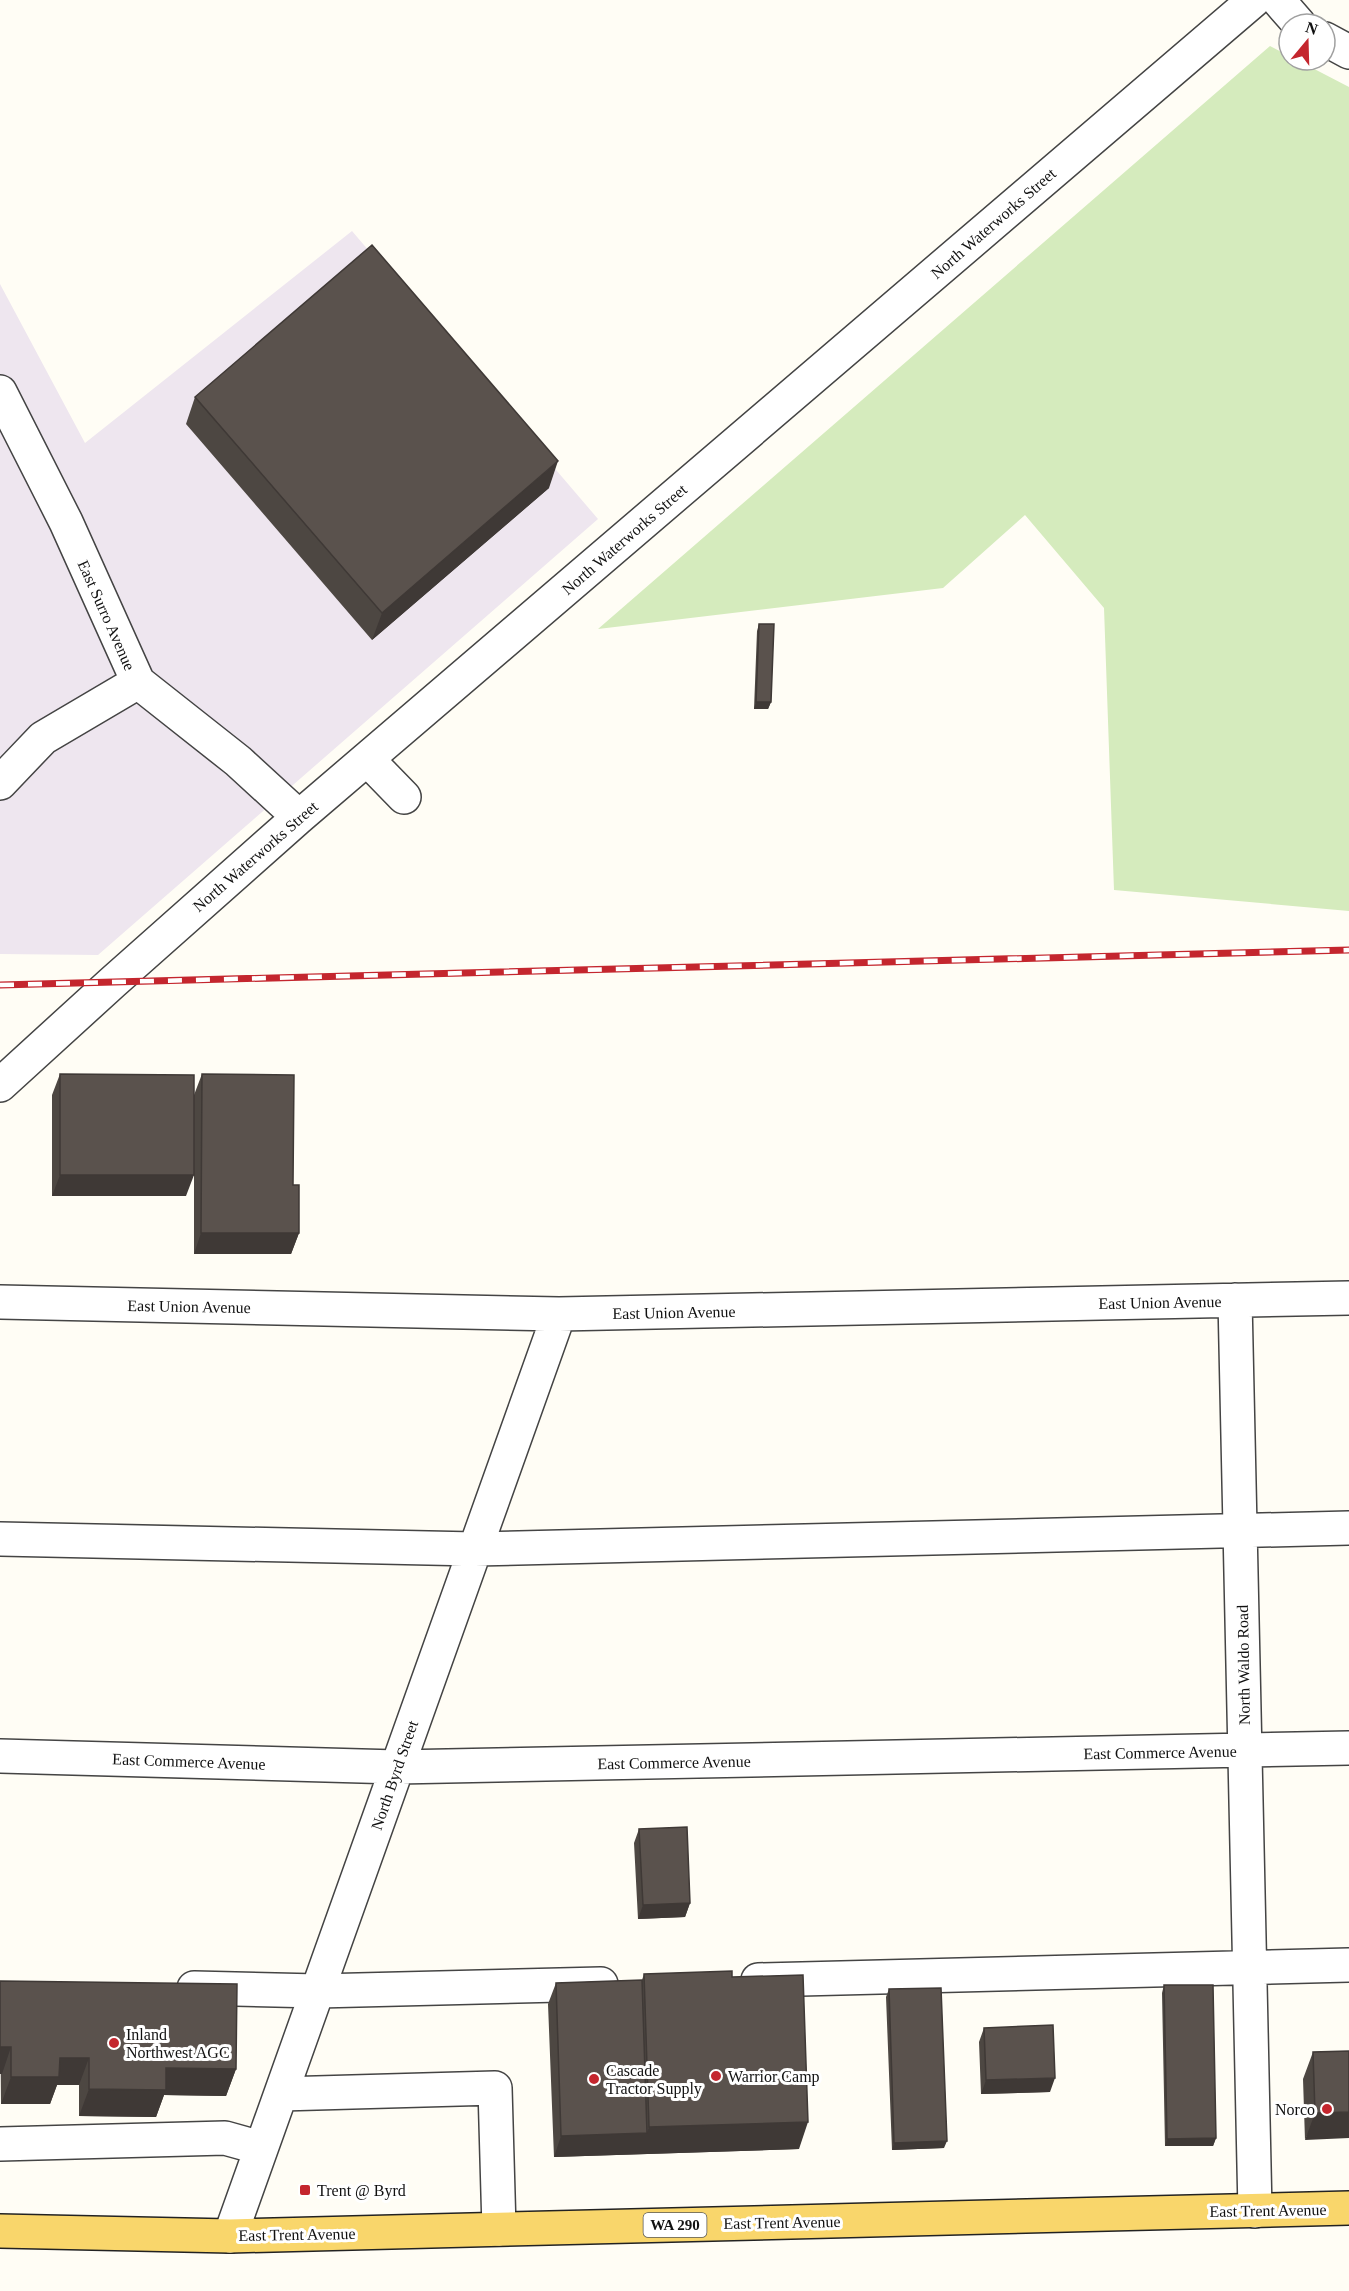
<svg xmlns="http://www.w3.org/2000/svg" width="1349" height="2291" viewBox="0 0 1349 2291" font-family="'Times New Roman',serif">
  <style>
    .industrial { fill: #eee6ef }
    .green { fill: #d5ebbd }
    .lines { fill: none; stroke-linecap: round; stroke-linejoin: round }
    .minor-casing { stroke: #444; stroke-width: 36 }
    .major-casing { stroke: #222; stroke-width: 36 }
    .minor { stroke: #fff; stroke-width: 33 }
    .major { stroke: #f9d66b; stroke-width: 33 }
    .rail-casing { stroke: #c4262e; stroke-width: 7 }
    .rail { stroke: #fff; stroke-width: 4.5; stroke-dasharray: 14; stroke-linecap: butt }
    .wall { fill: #4d4742 }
    .shaded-wall { fill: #3f3936 }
    .building { fill: #5a524d; stroke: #3f3936; stroke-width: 1.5 }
    .poi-dot { fill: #c4262e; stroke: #fff; stroke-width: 2 }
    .labels { text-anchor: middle; stroke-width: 6; stroke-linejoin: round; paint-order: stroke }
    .shield { fill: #fff; stroke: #585858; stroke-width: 1.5 }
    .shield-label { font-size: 15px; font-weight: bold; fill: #111 }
    .street-label { font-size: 16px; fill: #111; stroke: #fff }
    .poi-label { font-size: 16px; fill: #111; stroke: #fff; text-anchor: start }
  </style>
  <rect width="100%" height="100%" fill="#fffdf5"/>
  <path class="industrial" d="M352,231L598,519L98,955L0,954V284L85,443Z"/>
  <path class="green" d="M1270,46L1289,56V60H1297L1349,87V911L1114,890L1104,608L1025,515L943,588L598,629Z"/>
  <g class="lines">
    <g class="minor-casing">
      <path id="minor" d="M1278,0L1299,24
        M1325,39L1349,52
        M0,392L66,522L138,682L238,761L299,817
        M367,759L404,797
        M0,783L43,738L138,682
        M0,1085L113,982L299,817L1254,0
        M1235,1300L1255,2211
        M0,1302L559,1314L1349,1298
        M0,1539L475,1549L1349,1528
        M0,1756L397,1767L1349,1748
        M758,1980L1349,1965
        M194,1988L318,1991L601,1984
        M281,2094L495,2088L499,2229
        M0,2144L225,2138L261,2148
        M230,2236L559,1314"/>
    </g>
    <g class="major-casing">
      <path id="major" d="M0,2231L230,2236L1349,2208"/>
    </g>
    <use href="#minor" class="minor"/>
    <use href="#major" class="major"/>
    <g class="rail-casing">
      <path id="rail" d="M0,985L1349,950"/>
    </g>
    <use href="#rail" class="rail"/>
  </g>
  <path class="wall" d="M195,397L549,488L372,640L186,424Z
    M759,624L771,702L768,709H754L757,631Z
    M60,1074L186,1196H52V1095Z
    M202,1074L293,1185L299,1233L291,1254H194V1095Z
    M639,1829L690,1903L685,1917L638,1919L634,1843Z
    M644,1974L732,1977L799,2149L554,2157L548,2004L556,1983L642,1980Z
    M0,1981L236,2069L226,2096L164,2095L156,2117L79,2116V2085H57L50,2104H1Z
    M1164,1985L1216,2138L1213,2146H1165L1162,1993Z
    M889,1989L944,2148L892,2150L886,1997Z
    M984,2028L1050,2092L981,2094L979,2042Z
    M1349,2051L1305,2140L1303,2079L1313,2052Z"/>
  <path class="shaded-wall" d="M558,461L549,488L372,640L382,613Z
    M756,702H771L768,709H754Z
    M60,1175H194L186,1196H52Z
    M201,1233H299L291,1254H194Z
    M690,1903L685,1917L638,1919L643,1905Z
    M0,2047H11L2,2074H0Z
    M60,2058H89L79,2085H57L50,2104H1L11,2077Z
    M166,2068L236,2069L226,2096L164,2095L156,2117L79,2116L89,2089Z
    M1055,2078L1050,2092L981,2094L986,2080Z
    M1349,2112V2138L1305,2140L1315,2113Z
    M808,2122L799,2149L554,2157L561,2136L647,2133L649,2127Z
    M1216,2138L1213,2146H1165L1167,2139Z
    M947,2141L944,2148L892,2150L894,2143Z"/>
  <path class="building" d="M372,245L558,461L382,613L195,397Z
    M759,624H774L771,702H756Z
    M60,1074L194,1075V1175H60Z
    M202,1074L294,1075L293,1185H299V1233H201Z
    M687,1827L690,1903L643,1905L639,1829Z
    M732,1971V1977L803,1975L808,2122L649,2127L644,1974Z
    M642,1980L647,2133L561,2136L556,1983Z
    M0,1981L237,1984L236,2069L166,2068V2090L89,2089V2058H60L59,2077H11V2047H0Z
    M1164,1985H1213L1216,2138L1167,2139Z
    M941,1988L947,2141L894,2143L889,1989Z
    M1053,2025L1055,2078L986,2080L984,2028Z
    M1349,2051V2112L1315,2113L1313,2052Z"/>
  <g class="poi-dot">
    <circle cx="114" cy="2043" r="6"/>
    <circle cx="716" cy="2076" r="6"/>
    <circle cx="594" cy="2079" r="6"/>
    <circle cx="1327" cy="2109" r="6"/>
    <rect x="299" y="2184" width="12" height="12" rx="3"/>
  </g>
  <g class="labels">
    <rect class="shield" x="643.5" y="2213" width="63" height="24" rx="4.5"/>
    <g class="shield-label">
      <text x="675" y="2230">WA 290</text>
    </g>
    <g class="street-label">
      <text transform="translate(993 223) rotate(-41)" y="6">North Waterworks Street</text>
      <text transform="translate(624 539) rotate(-41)" y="6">North Waterworks Street</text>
      <text transform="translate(107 615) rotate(66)" y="6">East Surro Avenue</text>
      <text transform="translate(255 856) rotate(-41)" y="6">North Waterworks Street</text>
      <text transform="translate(1160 1302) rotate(-1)" y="6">East Union Avenue</text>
      <text transform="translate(189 1306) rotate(1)" y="6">East Union Avenue</text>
      <text transform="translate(674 1312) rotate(-1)" y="6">East Union Avenue</text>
      <text transform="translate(1243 1665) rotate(-91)" y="6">North Waldo Road</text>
      <text transform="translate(1160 1752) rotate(-1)" y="6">East Commerce Avenue</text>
      <text transform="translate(189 1761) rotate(2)" y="6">East Commerce Avenue</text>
      <text transform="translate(674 1762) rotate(-1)" y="6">East Commerce Avenue</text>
      <text transform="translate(394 1775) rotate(-71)" y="6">North Byrd Street</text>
      <text transform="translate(1268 2210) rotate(-1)" y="6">East Trent Avenue</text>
      <text transform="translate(782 2222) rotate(-1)" y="6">East Trent Avenue</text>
      <text transform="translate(297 2234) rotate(-1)" y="6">East Trent Avenue</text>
    </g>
    <g class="poi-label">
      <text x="126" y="2040">Inland<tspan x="126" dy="18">Northwest AGC</tspan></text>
      <text x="606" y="2076">Cascade<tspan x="606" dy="18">Tractor Supply</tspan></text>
      <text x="728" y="2082">Warrior Camp</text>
      <text x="1315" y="2115" text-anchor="end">Norco</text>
      <text x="317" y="2196">Trent @ Byrd</text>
    </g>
  </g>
  <g transform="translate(1307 42) rotate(19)"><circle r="28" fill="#ffffff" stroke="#a0a0a0" stroke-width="1.5"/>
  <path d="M0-4.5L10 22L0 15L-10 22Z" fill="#c4262e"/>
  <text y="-9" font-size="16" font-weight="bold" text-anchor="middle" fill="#111111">N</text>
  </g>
</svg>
